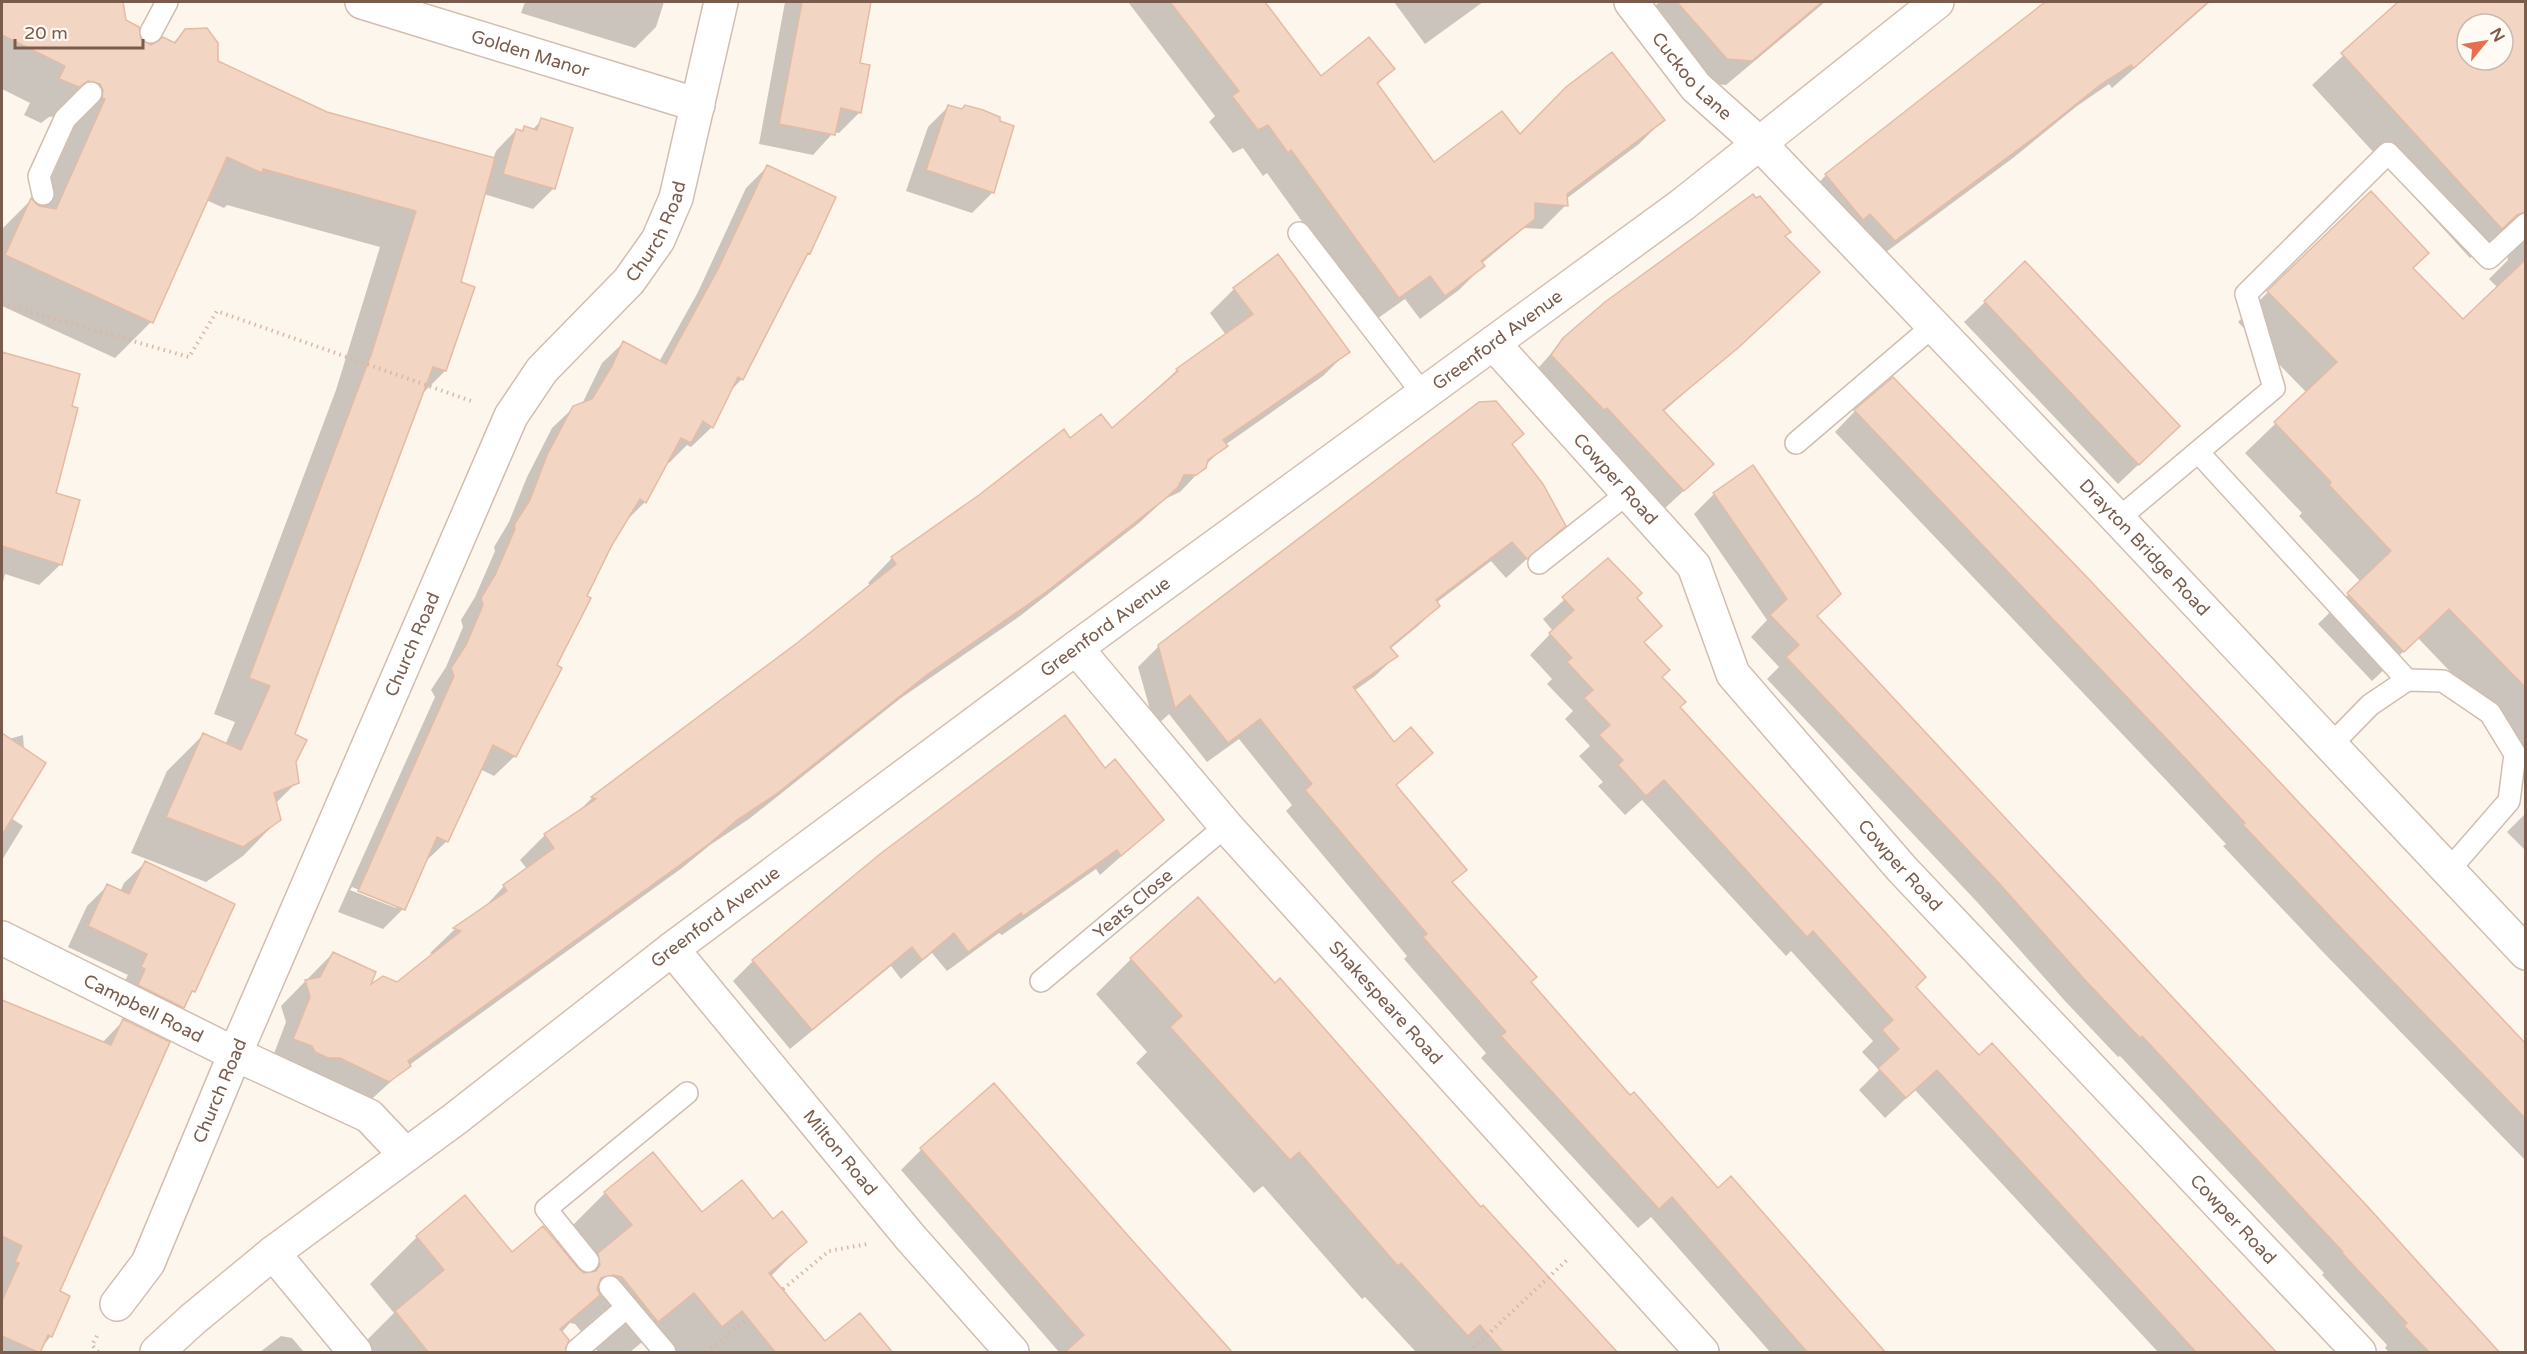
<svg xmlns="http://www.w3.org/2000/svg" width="2527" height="1354" viewBox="0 0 2527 1354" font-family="'Varela Round',sans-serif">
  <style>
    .shadow { fill: #0003; fill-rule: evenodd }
    .building { fill: #f3d5c3; stroke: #e6bba3; stroke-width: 1.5; fill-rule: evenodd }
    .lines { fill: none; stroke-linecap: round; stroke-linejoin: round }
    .lane-casing { stroke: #d1beb0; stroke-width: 24 }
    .street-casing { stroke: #d1beb0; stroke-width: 36 }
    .secondary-casing { stroke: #d6c0b0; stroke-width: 36 }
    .path { stroke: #d9b8a5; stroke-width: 4; stroke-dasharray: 1.5 4.5; stroke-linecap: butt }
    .lane { stroke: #fff; stroke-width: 21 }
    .street { stroke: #fff; stroke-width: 33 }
    .secondary { stroke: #fff; stroke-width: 33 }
    .labels { text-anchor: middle; stroke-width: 5; stroke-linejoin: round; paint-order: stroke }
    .street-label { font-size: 18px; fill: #7a5c4d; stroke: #fffaf3 }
  </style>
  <rect width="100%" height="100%" fill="#fdf6ec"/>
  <path class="shadow" d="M2,2H121L124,21L145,45L173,43L186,30L217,62L327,113L493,159L496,151L516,130L521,132L525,128L532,130L542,120L571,129L553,189L533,209L484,194L460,283L445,371L422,394L294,735L297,782L275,804L279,819L243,856L206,882L131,853L167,771L203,735L225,745L235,722L214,714L336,390L380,247L227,205L224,208L206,200L151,322L115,358L2,306V229L31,200L38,207L70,136L57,116L49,117L41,123L24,115L30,103L2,89Z
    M525,2H664L656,27L635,48L521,13Z
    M785,2H868L858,65L860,112L839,133L834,132L813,155L759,144Z
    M1128,2H1264L1320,78L1393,69L1377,85L1434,164L1520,136L1663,120L1639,144L1566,199V205L1542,229L1524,228L1481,264L1483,266L1459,290L1420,319L1405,299L1374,321L1267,173L1263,176L1243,148L1233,153L1209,122L1215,116Z
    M1394,2H1483L1425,44Z
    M1659,2H1825L1726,85L1702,83L1644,17Z
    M2046,2H2210L2112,88L2109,84L2077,106L2013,158L1874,261L1806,196L1826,175Z
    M2400,2H2526V751L2418,638L2372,681L2318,624L2361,582L2299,516L2302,513L2245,453L2307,393L2238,322L2268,292L2412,269L2463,321L2498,288L2489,279L2508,260L2505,245L2491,241L2470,258L2312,85ZM2467,24H2503V60H2467Z
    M949,106L993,192L972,213L906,191L928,127Z
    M767,167L834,197L742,379L728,393L712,427L691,447L687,445L669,463L666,461L645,502L624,523L585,597L515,756L494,776L480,769L447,841L426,861L403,909L383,929L338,912L435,697L431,690L446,667L463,627L461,620L475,597L495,551L494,547L509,522L527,477L552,428L574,407L582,404L602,363L623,343L659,362L698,292L746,188ZM352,887L396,905V908L350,890Z
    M1783,237L1798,292L1663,412L1691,484L1663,510L1531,376L1564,339Z
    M1234,289L1348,351L1323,376L1225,445L1180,492L1165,499L1139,523L1020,616L901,698L749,819L710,845L682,868L408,1066L364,1106L270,1064L286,1022L281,1006L333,953L367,988L397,984L434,955L430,953L454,930L480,912L504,886L527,869L520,860L545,835L574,816L592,798L798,644L871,586L868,583L892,558L1070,440L1112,430L1177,370L1226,335L1210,313Z
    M1985,302L2158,446L2118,484L1964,322Z
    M2,354L78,375L54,494L78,501L60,565L39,585L5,574L2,587Z
    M1855,411L2526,1047V1161L2322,951L2223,846L2226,844L2164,778L1835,432Z
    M1511,445L1564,525L1506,578L1491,561L1436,603L1438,606L1418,626L1390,649L1396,656L1375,676L1354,691L1394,744L1431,753L1395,786L1465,870L1451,884L1529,982L1630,1097L1718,1190L1884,1352H1770L1651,1217L1638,1228L1481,1058L1486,1053L1404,959L1407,956L1286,811L1292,805L1239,739L1207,762L1169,714L1155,727L1138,667L1159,646Z
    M1714,494L1816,617L2498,1352H2389L2385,1348L2387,1345L2322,1275L2324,1273L2120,1056L2118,1057L2065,1001L1978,903L1767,679L1779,667L1751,637L1767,620L1694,514Z
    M1608,560L1635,598L1643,643L1678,708L1914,987L1979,1057L2274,1352H2158L1915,1090L1885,1118L1859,1090L1879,1070L1862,1052L1873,1041L1791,951L1786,956L1642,800L1625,815L1598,786L1603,782L1579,756L1590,746L1565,719L1573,711L1547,684L1552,679L1530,655L1553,631L1543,619Z
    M23,735L24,750L11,818L23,826L2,860V741Z
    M1105,770L1162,820L1100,875L1096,869L1002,935L999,933L947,971L932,953L901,979L891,966L790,1049L733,981L753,961Z
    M2526,813V851L2507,832Z
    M145,863L193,991L183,1007L163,1028L121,988L128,975L68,947L87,906L107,886L120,892L124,883Z
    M1131,959L1481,1209L1618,1352H1416L1365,1297L1362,1299L1263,1186L1254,1193L1136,1063L1147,1052L1096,994Z
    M2,1003L102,1043L123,1021L58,1292L51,1336L38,1352H2Z
    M921,1150L1230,1352H1059L901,1170Z
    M605,1193L702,1214L773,1221L805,1242L770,1277L825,1344L891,1352H657L646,1339L630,1352H598L575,1324L570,1323L561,1333L564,1352H355L394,1313L370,1284L417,1237L512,1254L581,1272L583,1270L558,1240Z
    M281,1336L292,1338L304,1352H260Z"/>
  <path class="building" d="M2,2H123L126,20L139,27L141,39L151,45L163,37L175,43L185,29L207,28L218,43V61L327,112L495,158L461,282L475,287L446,371L433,367L295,734L307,740L296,762L299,783L274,793L281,820L243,847L166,817L203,733L241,750L270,686L249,678L372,352L416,211L263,169L262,173L227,157L153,323L5,255L31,198L39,206L56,209L105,99L102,98L103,90L100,84L88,81L79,87L59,79L65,66L2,35Z
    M802,2H871L860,63L870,65L861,113L841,108L835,135L779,124Z
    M1170,2H1265L1321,76L1369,37L1395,69L1377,83L1434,162L1502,111L1520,134L1566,87L1612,52L1665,120L1567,194L1568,206L1535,203V219L1481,261L1485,266L1445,296L1430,276L1399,298L1291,150L1288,153L1268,125L1258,130L1232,96L1239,91Z
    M1677,2H1822L1752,61L1727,59Z
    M2045,2H2208L2134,68L2131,65L2100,85L2035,137L1895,241L1870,214L1863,220L1825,174Z
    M2398,2H2526V212L2517,215L2502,229L2341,53ZM2467,24H2503V60H2467Z
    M948,105L962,109L965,105L983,110L1000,117V121L1014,126L994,193L926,170Z
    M541,118L573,128L555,189L503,174L516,129L523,131L524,126L537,130Z
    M767,165L836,197L810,254L808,253L743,380L738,377L713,428L703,421L691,443L681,438L646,503L640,499L612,545L587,596L591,598L557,665L562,668L516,757L493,745L448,842L437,837L405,910L358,891L454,676L451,668L466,645L483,605L481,598L495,575L515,529L514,525L530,500L547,455L573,406L592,399L612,366L623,341L666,364L718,269Z
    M2371,191L2429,253L2413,268L2463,319L2526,259V688L2449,609L2404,652L2347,593L2391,551L2329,485L2331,482L2274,422L2337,362L2267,291Z
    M1753,194L1756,198L1760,196L1791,232L1785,236L1820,272L1738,348L1663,410L1714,464L1684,491L1607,408L1604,410L1551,355L1563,338L1605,302Z
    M1278,254L1350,352L1223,440L1228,446L1208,460L1206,468L1196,475H1184L1178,487L1165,499L1046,592L928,674L775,795L737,820L709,844L408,1061L411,1066L389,1082L340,1058H328L315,1052L312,1046L293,1039L310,997L305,980L320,977L333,952L376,972L371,984L383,976L397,982L461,931L453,928L507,891L503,885L554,848L544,834L596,799L591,797L797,643L896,564L891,557L979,495L1064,429L1070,438L1101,414L1112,428L1178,371L1176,369L1253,314L1233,288Z
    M2025,261L2180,426L2139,465L1984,301Z
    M2,352L80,374L72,406L78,408L56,493L80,500L62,565L2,546Z
    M1893,377L2083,573L2526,1044V1119L2343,930L2243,825L2245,823L2184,757L1854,410Z
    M1496,401L1524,434L1512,444L1543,484L1566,526L1527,559L1512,542L1436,600L1440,606L1390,647L1398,656L1353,687L1394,742L1411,727L1433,753L1396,785L1467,870L1452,882L1537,977L1531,982L1630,1095L1634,1092L1718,1188L1731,1176L1886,1353H1808L1672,1197L1659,1209L1501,1036L1506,1032L1423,937L1427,934L1305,790L1312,784L1260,719L1228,743L1190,695L1175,708L1158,645L1479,402Z
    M1753,465L1841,594L1817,616L2368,1207L2500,1353H2430L2404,1326L2407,1323L2342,1253L2343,1252L2142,1036L2140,1038L2085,980L1998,882L1786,657L1799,645L1770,615L1787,599L1713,493Z
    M1608,558L1642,593L1637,598L1662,626L1644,642L1670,670L1662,677L1686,702L1680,707L1926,977L1916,987L1979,1055L1992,1043L2277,1353H2197L1937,1070L1906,1098L1878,1068L1899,1049L1882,1030L1893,1020L1813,931L1807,937L1664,780L1646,796L1618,765L1623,760L1599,735L1610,725L1584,698L1593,690L1567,662L1572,658L1549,633L1574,610L1562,597Z
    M1065,715L1105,768L1115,759L1164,820L1121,856L1117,850L1023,916L1021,913L968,952L954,933L922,960L912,947L812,1030L752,960L880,854Z
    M2,733L46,763L2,835Z
    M145,861L235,904L195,992L192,991L184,1008L138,985L145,969L141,967L147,954L88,926L107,884L129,894Z
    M1198,897L1275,983L1280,978L1481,1207L1483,1205L1618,1353H1504L1480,1325L1468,1336L1401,1263L1398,1266L1299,1152L1290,1160L1170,1027L1182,1016L1130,958Z
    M2,1000L111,1045L123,1019L170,1042L60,1291L70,1296L52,1337L48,1335L40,1353L2,1336V1301L19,1263L15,1262L22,1246L2,1236Z
    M994,1083L1131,1239L1233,1353H1064L1084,1335L920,1148Z
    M653,1152L702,1212L742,1180L773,1219L782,1211L807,1242L769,1273L825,1341L860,1313L893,1353H776L742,1311L722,1327L694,1293L658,1322L622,1277L614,1275L601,1278L597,1289L600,1295L560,1329L569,1340L565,1353H429L395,1311L444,1270L416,1236L465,1195L512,1252L543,1226L579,1269L584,1273L596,1271L600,1265L598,1253L632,1225L604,1192Z"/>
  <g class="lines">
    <g class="lane-casing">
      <g id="lane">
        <path d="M151,32L167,2"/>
        <path d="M43,194L39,176L65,119L91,93"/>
        <path d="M1299,233L1423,394"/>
        <path d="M1796,443L1933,326"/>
        <path d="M2198,452L2407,680"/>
        <path d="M2118,519L2274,388L2246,294L2388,153L2489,258L2526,224"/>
        <path d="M1539,563L1629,492"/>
        <path d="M2330,746L2370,705L2407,680L2443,681L2490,713L2515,754L2509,801L2448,871"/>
        <path id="s1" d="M1041,981L1226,826"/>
        <path d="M588,1261L546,1209L687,1093"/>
        <path d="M610,1287L665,1352"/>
        <path d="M577,1350L627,1307"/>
      </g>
    </g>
    <g class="street-casing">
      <g id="street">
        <path id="s2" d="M362,2L698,105"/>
        <path id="s3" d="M1631,2L1696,87L1761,145L2118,519L2526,953"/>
        <path id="s4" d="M1493,343L1694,566L1733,674L1902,869L2359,1352"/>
        <path id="s5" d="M1076,648L1226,826L1702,1352"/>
        <path id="s6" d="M2,938L235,1054L369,1116L405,1154"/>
        <path id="s7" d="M672,949L910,1237L1012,1352"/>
        <path d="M273,1253L355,1352"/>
        <path id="s8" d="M117,1304L148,1263L235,1054L511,416L542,370L629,281L658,240L676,198L721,2"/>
      </g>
    </g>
    <g class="secondary-casing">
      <g id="secondary">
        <path id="s9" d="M157,1352L193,1319L273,1253L455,1119L672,949L1076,648L1682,205L1937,2"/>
      </g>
    </g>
    <path class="path" d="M2,304L189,357L217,311L474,402
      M783,1289L829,1251L867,1244
      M97,1336L92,1345L98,1352
      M706,1352L748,1318
      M1469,1352L1567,1260"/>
    <use href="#lane" class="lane"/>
    <use href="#street" class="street"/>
    <use href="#secondary" class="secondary"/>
  </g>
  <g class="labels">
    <g class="street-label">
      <text dy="6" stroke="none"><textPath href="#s2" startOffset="176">Golden Manor</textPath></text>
      <text dy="6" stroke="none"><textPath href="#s3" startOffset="96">Cuckoo Lane</textPath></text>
      <text dy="6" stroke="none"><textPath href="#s8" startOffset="1210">Church Road</textPath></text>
      <text dy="6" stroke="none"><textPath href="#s9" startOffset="1680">Greenford Avenue</textPath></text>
      <text dy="6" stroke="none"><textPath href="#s4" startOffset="183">Cowper Road</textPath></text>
      <text dy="6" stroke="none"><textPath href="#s3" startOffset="750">Drayton Bridge Road</textPath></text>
      <text dy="6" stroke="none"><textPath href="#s9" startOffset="1194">Greenford Avenue</textPath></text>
      <text dy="6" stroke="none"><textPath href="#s8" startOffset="724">Church Road</textPath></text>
      <text dy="6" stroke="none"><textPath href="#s4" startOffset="669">Cowper Road</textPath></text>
      <text dy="6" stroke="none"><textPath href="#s1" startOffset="120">Yeats Close</textPath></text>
      <text dy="6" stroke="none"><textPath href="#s9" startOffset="708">Greenford Avenue</textPath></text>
      <text dy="6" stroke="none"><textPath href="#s5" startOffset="471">Shakespeare Road</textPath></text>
      <text dy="6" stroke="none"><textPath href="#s6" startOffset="158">Campbell Road</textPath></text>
      <text dy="6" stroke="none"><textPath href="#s8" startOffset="238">Church Road</textPath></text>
      <text dy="6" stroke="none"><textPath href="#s7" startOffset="264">Milton Road</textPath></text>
      <text dy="6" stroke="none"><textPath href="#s4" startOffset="1155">Cowper Road</textPath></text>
    </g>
  </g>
  <rect width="2527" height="1354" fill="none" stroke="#7a5c4d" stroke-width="6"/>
  <g transform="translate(2485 42) rotate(60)"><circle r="28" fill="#fffaf3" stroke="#cabbb1" stroke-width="1.5"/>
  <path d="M0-4.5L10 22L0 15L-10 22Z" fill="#e76f51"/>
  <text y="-9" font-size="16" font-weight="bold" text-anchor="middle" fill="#7a5c4d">N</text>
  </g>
  <path d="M15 39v9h128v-9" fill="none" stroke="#7a5c4d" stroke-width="3"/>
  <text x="24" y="39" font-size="18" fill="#7a5c4d" stroke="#fffaf3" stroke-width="4.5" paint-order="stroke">20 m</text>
</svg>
